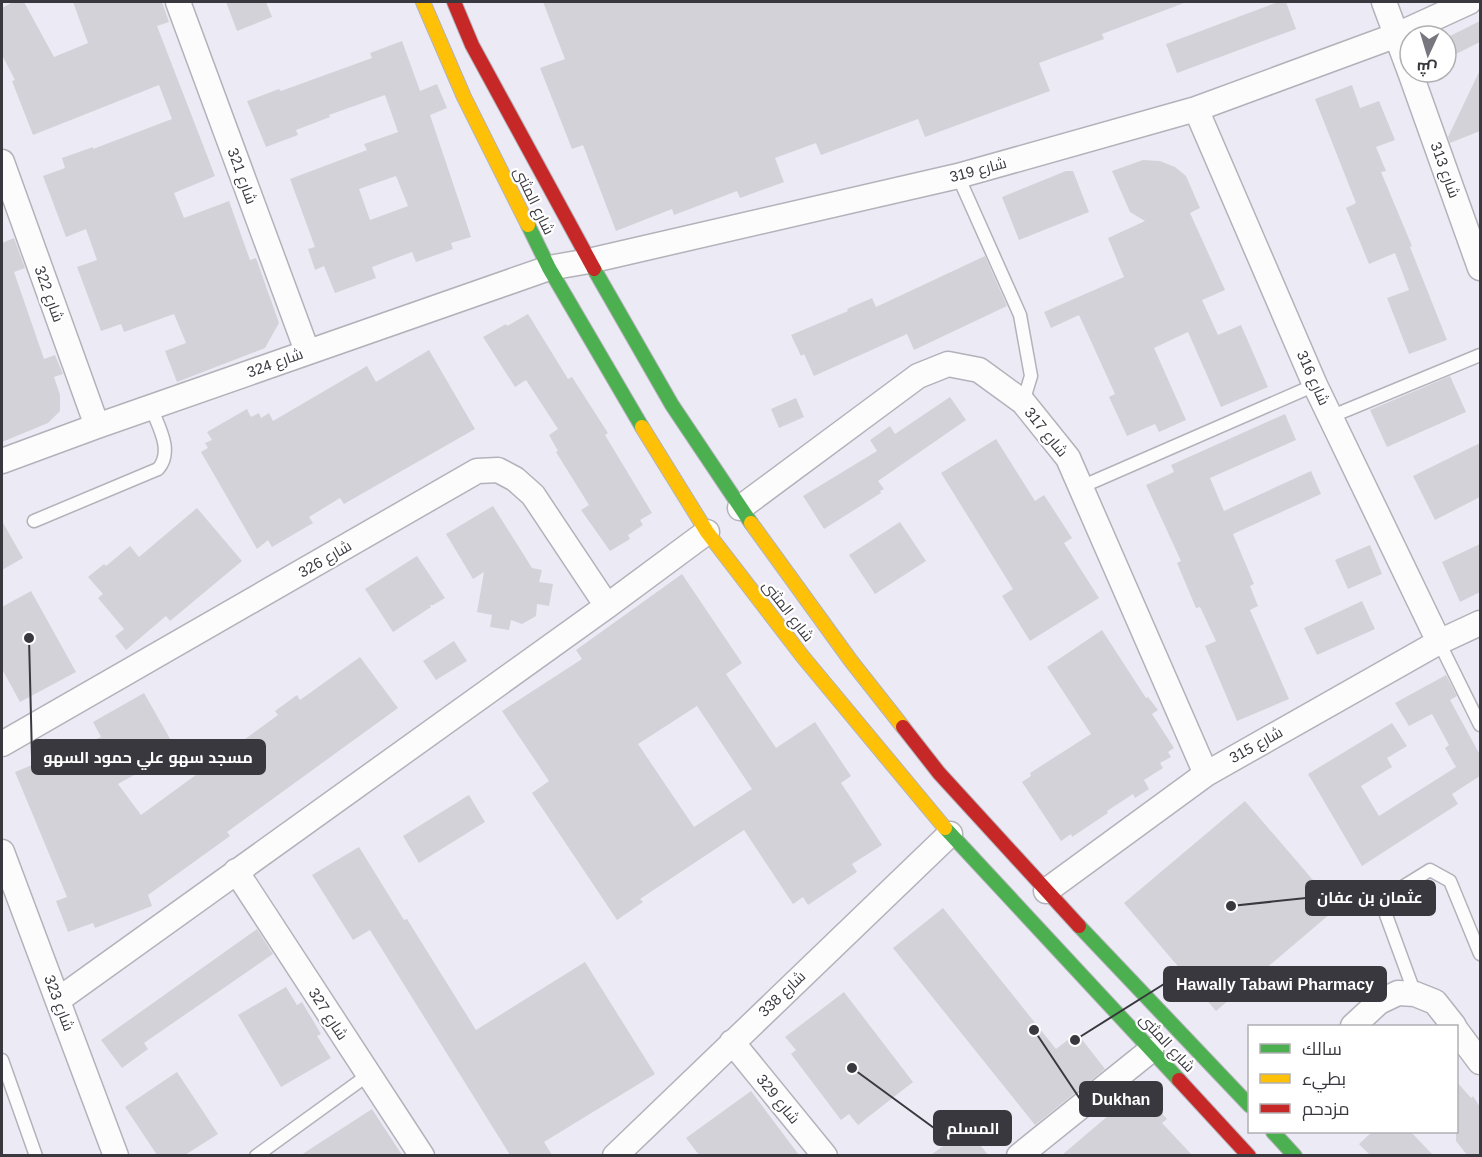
<svg xmlns="http://www.w3.org/2000/svg" width="1482" height="1157" viewBox="0 0 1482 1157" font-family="Arial,Cairo,sans-serif">
  <style>
    .building { fill: #d3d2d9; fill-rule: evenodd }
    .lines { fill: none; stroke-linecap: round; stroke-linejoin: round }
    .lane-casing { stroke: #b3b2ba; stroke-width: 15 }
    .street-casing { stroke: #b3b2ba; stroke-width: 27 }
    .fast-casing { stroke: #b3b2ba; stroke-width: 16 }
    .slow-casing { stroke: #b3b2ba; stroke-width: 16 }
    .jam-casing { stroke: #b3b2ba; stroke-width: 16 }
    .lane { stroke: #fcfcfd; stroke-width: 12 }
    .street { stroke: #fcfcfd; stroke-width: 24 }
    .fast { stroke: #4caf50; stroke-width: 14 }
    .slow { stroke: #ffc107; stroke-width: 14 }
    .jam { stroke: #c62828; stroke-width: 14 }
    .labels { text-anchor: middle; stroke-width: 4.5; stroke-linejoin: round; paint-order: stroke }
    .street-label { font-size: 15px; fill: #39383f; stroke: #fff }
    .leader { fill: none; stroke: #39383f; stroke-width: 2 }
    .callout-dot { fill: #39383f; stroke: #fff; stroke-width: 2 }
    .callout { fill: #39383f; stroke: #39383f; stroke-width: 2 }
    .callout-label { font-size: 16px; text-anchor: middle; font-weight: bold; fill: #fff }
  </style>
  <rect width="100%" height="100%" fill="#eceaf4"/>
  <path class="building" d="M13,2H24L54,57L88,43L73,2H162L169,22L157,26L215,176L174,193L184,218L229,201L250,260L256,258L279,323L265,348L177,382L165,351L186,343L174,314L124,332L121,324L101,331L77,267L97,260L86,229L66,237L43,176L65,168L62,158L93,147V149L172,119L159,85L33,135L12,81L15,80L2,55V8Z
    M226,2H266L272,17L237,31Z
    M543,2H1184V3L1102,34L1104,39L1039,63L1050,91L925,137L918,119L821,155L816,143L775,158L784,182L740,198L737,191L674,215L672,209L616,231L583,145L572,149L540,68L565,59Z
    M1278,2H1286L1296,29L1177,73L1166,44Z
    M1480,21V42L1446,59V38Z
    M402,41L420,91L437,84L447,108L430,115L471,237L451,243L453,249L416,262L412,252L372,267L376,278L335,293L324,266L315,270L308,249L315,247L290,179L367,150L364,144L398,132L385,95L329,115L330,117L296,130L298,135L266,147L247,101L279,89L281,91L372,58L370,53ZM396,176L408,206L370,220L359,189Z
    M1480,70V131L1450,143L1448,137Z
    M1352,85L1360,108L1379,101L1395,140L1376,147L1386,171L1381,172L1412,246L1410,247L1447,340L1409,354L1387,298L1409,290L1395,253L1369,264L1346,208L1356,203L1315,99Z
    M1143,160L1160,161L1175,167L1186,176L1200,208L1190,213L1225,290L1202,300L1218,335L1241,325L1268,387L1221,407L1188,332L1154,348L1186,420L1159,432L1155,424L1127,436L1109,397L1115,394L1079,315L1051,328L1044,312L1124,277L1108,238L1145,221L1130,212L1112,171Z
    M1066,171H1073L1089,212L1019,240L1002,197Z
    M14,238L25,268L14,272L44,359L55,355L63,374L54,377L60,395V411L48,423L2,442V243Z
    M985,256L1007,306L914,350L907,334L814,376L804,354L801,356L791,335L848,311L847,309L872,298L876,307Z
    M528,314L568,379L572,377L608,433L605,435L652,513L640,520L643,525L628,535L630,539L610,551L581,510L589,505L556,452L558,451L549,435L558,429L526,380L515,387L483,337L506,324L507,326Z
    M429,350L475,429L344,504L340,498L309,517L313,523L272,547L268,540L257,549L201,452L208,448L205,443L212,440L207,432L247,409L251,417L259,413L261,418L269,413L273,421L367,366L376,382Z
    M1450,376L1466,412L1387,447L1370,410Z
    M950,397L966,420L878,481L884,489L880,491L881,493L824,529L803,496L877,451L870,440L890,426L895,434Z
    M796,398L804,417L779,428L771,409Z
    M1285,414L1296,440L1210,478L1224,511L1311,471L1321,494L1233,534L1254,584L1250,586L1258,606L1250,610L1289,699L1237,721L1205,646L1216,641L1200,607L1196,608L1177,563L1181,561L1146,485L1174,472L1171,465Z
    M996,439L1035,501L1044,495L1072,538L1064,543L1099,598L1030,641L1002,596L1013,589L941,473Z
    M1480,443V497L1435,520L1413,476Z
    M493,506L532,568L542,570L539,582L553,584L549,606L537,604L536,616L522,624L511,620L509,630L490,627L492,615L477,612L484,572L473,579L446,534Z
    M197,508L242,561L170,621L166,616L126,650L115,636L124,629L98,598L103,594L88,577L104,564L106,566L130,546L139,557Z
    M2,521L23,558L2,570Z
    M900,522L926,561L875,594L849,555Z
    M1480,544V592L1460,602L1442,562Z
    M1370,545L1382,574L1348,589L1335,560Z
    M417,556L445,598L433,605H430L431,607L393,632L365,589Z
    M682,574L742,663L726,674L776,748L815,722L851,776L841,783L882,845L852,864L857,872L808,905L803,897L793,904L744,830L640,899L643,902L617,920L532,793L549,781L502,711L582,659L576,650ZM697,706L752,789L694,827L638,744Z
    M31,591L76,672L20,702L2,669V607Z
    M1362,601L1375,629L1317,655L1304,628Z
    M1102,630L1146,698L1148,697L1158,710L1152,714L1174,748L1168,752L1171,757L1160,763L1163,768L1144,780L1149,789L1135,798L1133,794L1107,811L1108,813L1072,837L1071,834L1061,841L1022,782L1031,776L1030,773L1091,734L1047,667Z
    M454,641L467,661L436,680L423,661Z
    M360,657L398,708L227,832L230,836L148,895L152,906L95,928L93,923L68,932L56,901L67,897L15,772L37,763L38,758L64,748L69,751L101,737L93,722L144,693L177,751L118,784L141,815L278,715L275,711L297,695L300,700Z
    M1446,675L1457,696L1450,700L1480,755V776L1452,794L1458,804L1362,866L1308,774L1392,723L1407,746L1387,758L1392,767L1361,786L1379,816L1456,767L1445,748L1449,745L1432,714L1409,726L1395,703Z
    M469,795L485,822L419,863L403,836Z
    M1245,801L1337,908L1216,1011L1124,903Z
    M359,847L404,920L407,919L476,1030L585,962L655,1074L544,1142L552,1155H510L370,930L353,940L312,875Z
    M943,908L1056,1049L1077,1033L1105,1069L1035,1125L893,948Z
    M257,929L273,954L144,1043L148,1049L122,1068L101,1040Z
    M286,987L297,1005L302,1002L321,1034L317,1036L331,1058L281,1087L238,1015Z
    M844,992L913,1082L858,1125L849,1114L841,1120L791,1054L796,1050L785,1037Z
    M177,1072L218,1134L185,1155H157L125,1107Z
    M1456,1081L1471,1098L1473,1096L1480,1107V1155H1467L1456,1141Z
    M751,1091L799,1155H699L686,1138Z
    M1136,1092H1143L1167,1119L1162,1123L1192,1155H1062Z
    M372,1109L402,1155H301Z
    M967,1128L988,1155H931Z
    M1373,1131H1410L1433,1155H1370L1359,1144Z"/>
  <g class="lines">
    <g class="lane-casing">
      <path id="lane" d="M958,176L1020,315L1031,376L1023,402
        M1330,417L1480,355
        M1081,487L1315,385
        M34,521L158,469C174,451 158,426 151,407
        M1439,642L1480,725
        M1415,994L1386,915L1388,896L1430,870L1450,881L1480,954
        M2,1060L36,1156
        M256,1156L368,1075"/>
    </g>
    <g class="street-casing">
      <path id="street" d="M178,2L307,351
        M1384,2L1410,72
        M1410,72L1480,268
        M1196,109L1315,385L1439,642
        M2,162L97,426
        M2,461L97,426L549,268L589,261L958,176L1196,109L1397,35L1469,2
        M740,508L918,376L948,364L979,370L1023,402L1068,458L1206,774
        M2,744L477,471L498,470L515,479L533,495L607,606
        M2,852L116,1156
        M236,871L422,1156
        M1046,891L1206,774L1439,642L1480,623
        M58,1000L607,606L707,532
        M1353,1026L1379,1002L1398,993L1415,994L1435,1002L1454,1026
        M1456,1030L1480,1062
        M732,1042L825,1156
        M615,1156L950,834
        M1019,1156L1151,1050"/>
    </g>
    <g class="fast-casing">
      <path id="fast" d="M528,225L549,268L642,427
        M594,269L672,405L751,523
        M945,828L1179,1080
        M1079,926L1250,1106
        M1273,1132L1295,1156"/>
    </g>
    <g class="slow-casing">
      <path id="slow" d="M423,2L464,97L528,225
        M642,427L707,532L803,657L945,828
        M751,523L851,661L903,727"/>
    </g>
    <g class="jam-casing">
      <path id="jam" d="M454,2L472,45L594,269
        M903,727L939,773L1079,926
        M1179,1080L1249,1156"/>
    </g>
    <use href="#lane" class="lane"/>
    <use href="#street" class="street"/>
    <use href="#fast" class="fast"/>
    <use href="#slow" class="slow"/>
    <use href="#jam" class="jam"/>
  </g>
  <g class="labels">
    <g class="street-label">
      <text transform="translate(978 170) rotate(-15)" y="5">شارع 319</text>
      <text transform="translate(1445 170) rotate(70)" y="5">شارع 313</text>
      <text transform="translate(242 176) rotate(70)" y="5">شارع 321</text>
      <text transform="translate(534 201) rotate(64)" y="5">شارع المثنى</text>
      <text transform="translate(49 294) rotate(70)" y="5">شارع 322</text>
      <text transform="translate(275 363) rotate(-20)" y="5">شارع 324</text>
      <text transform="translate(1313 378) rotate(66)" y="5">شارع 316</text>
      <text transform="translate(1046 432) rotate(51)" y="5">شارع 317</text>
      <text transform="translate(325 559) rotate(-30)" y="5">شارع 326</text>
      <text transform="translate(788 611) rotate(52)" y="5">شارع المثنى</text>
      <text transform="translate(1256 745) rotate(-29)" y="5">شارع 315</text>
      <text transform="translate(782 994) rotate(-44)" y="5">شارع 338</text>
      <text transform="translate(59 1003) rotate(69)" y="5">شارع 323</text>
      <text transform="translate(328 1014) rotate(57)" y="5">شارع 327</text>
      <text transform="translate(1167 1043) rotate(47)" y="5">شارع المثنى</text>
      <text transform="translate(778 1099) rotate(51)" y="5">شارع 329</text>
    </g>
  </g>
  <path class="leader" d="M29 638L32 757M1231 906L1306 898M1075 1040L1164 984M1034 1030L1080 1099M852 1068L934 1128"/>
  <g class="callout-dot">
    <circle cx="29" cy="638" r="6"/>
    <circle cx="1231" cy="906" r="6"/>
    <circle cx="1075" cy="1040" r="6"/>
    <circle cx="1034" cy="1030" r="6"/>
    <circle cx="852" cy="1068" r="6"/>
  </g>
  <g class="callout">
    <rect x="32" y="740" width="233" height="34" rx="6"/>
    <rect x="1306" y="881" width="129" height="34" rx="6"/>
    <rect x="1164" y="967" width="222" height="34" rx="6"/>
    <rect x="1080" y="1082" width="82" height="34" rx="6"/>
    <rect x="934" y="1111" width="77" height="34" rx="6"/>
  </g>
  <g class="callout-label">
    <text x="148" y="763">مسجد سهو علي حمود السهو</text>
    <text x="1370" y="903">عثمان بن عفان</text>
    <text x="1275" y="990">Hawally Tabawi Pharmacy</text>
    <text x="1121" y="1105">Dukhan</text>
    <text x="973" y="1134">المسلم</text>
  </g>
  <rect width="1482" height="1157" fill="none" stroke="#39383f" stroke-width="6"/>
  <rect x="1248" y="1025" width="210" height="108" fill="#ffffff" stroke="#b0afb2" stroke-width="1.5"/>
  <rect x="1260" y="1044" width="30" height="9" fill="#4caf50" stroke="#b0afb2" stroke-width="1.5"/>
  <text x="1302" y="1055" font-size="18" fill="#39383f">سالك</text>
  <rect x="1260" y="1074" width="30" height="9" fill="#ffc107" stroke="#b0afb2" stroke-width="1.5"/>
  <text x="1302" y="1085" font-size="18" fill="#39383f">بطيء</text>
  <rect x="1260" y="1104" width="30" height="9" fill="#c62828" stroke="#b0afb2" stroke-width="1.5"/>
  <text x="1302" y="1115" font-size="18" fill="#39383f">مزدحم</text>
  <g transform="translate(1428 54) rotate(184)"><circle r="28" fill="#ffffff" stroke="#b0afb2" stroke-width="1.5"/>
  <path d="M0-4.5L10 22L0 15L-10 22Z" fill="#78767e"/>
  <text y="-9" font-size="16" font-weight="bold" text-anchor="middle" fill="#39383f">ش</text>
  </g>
</svg>
